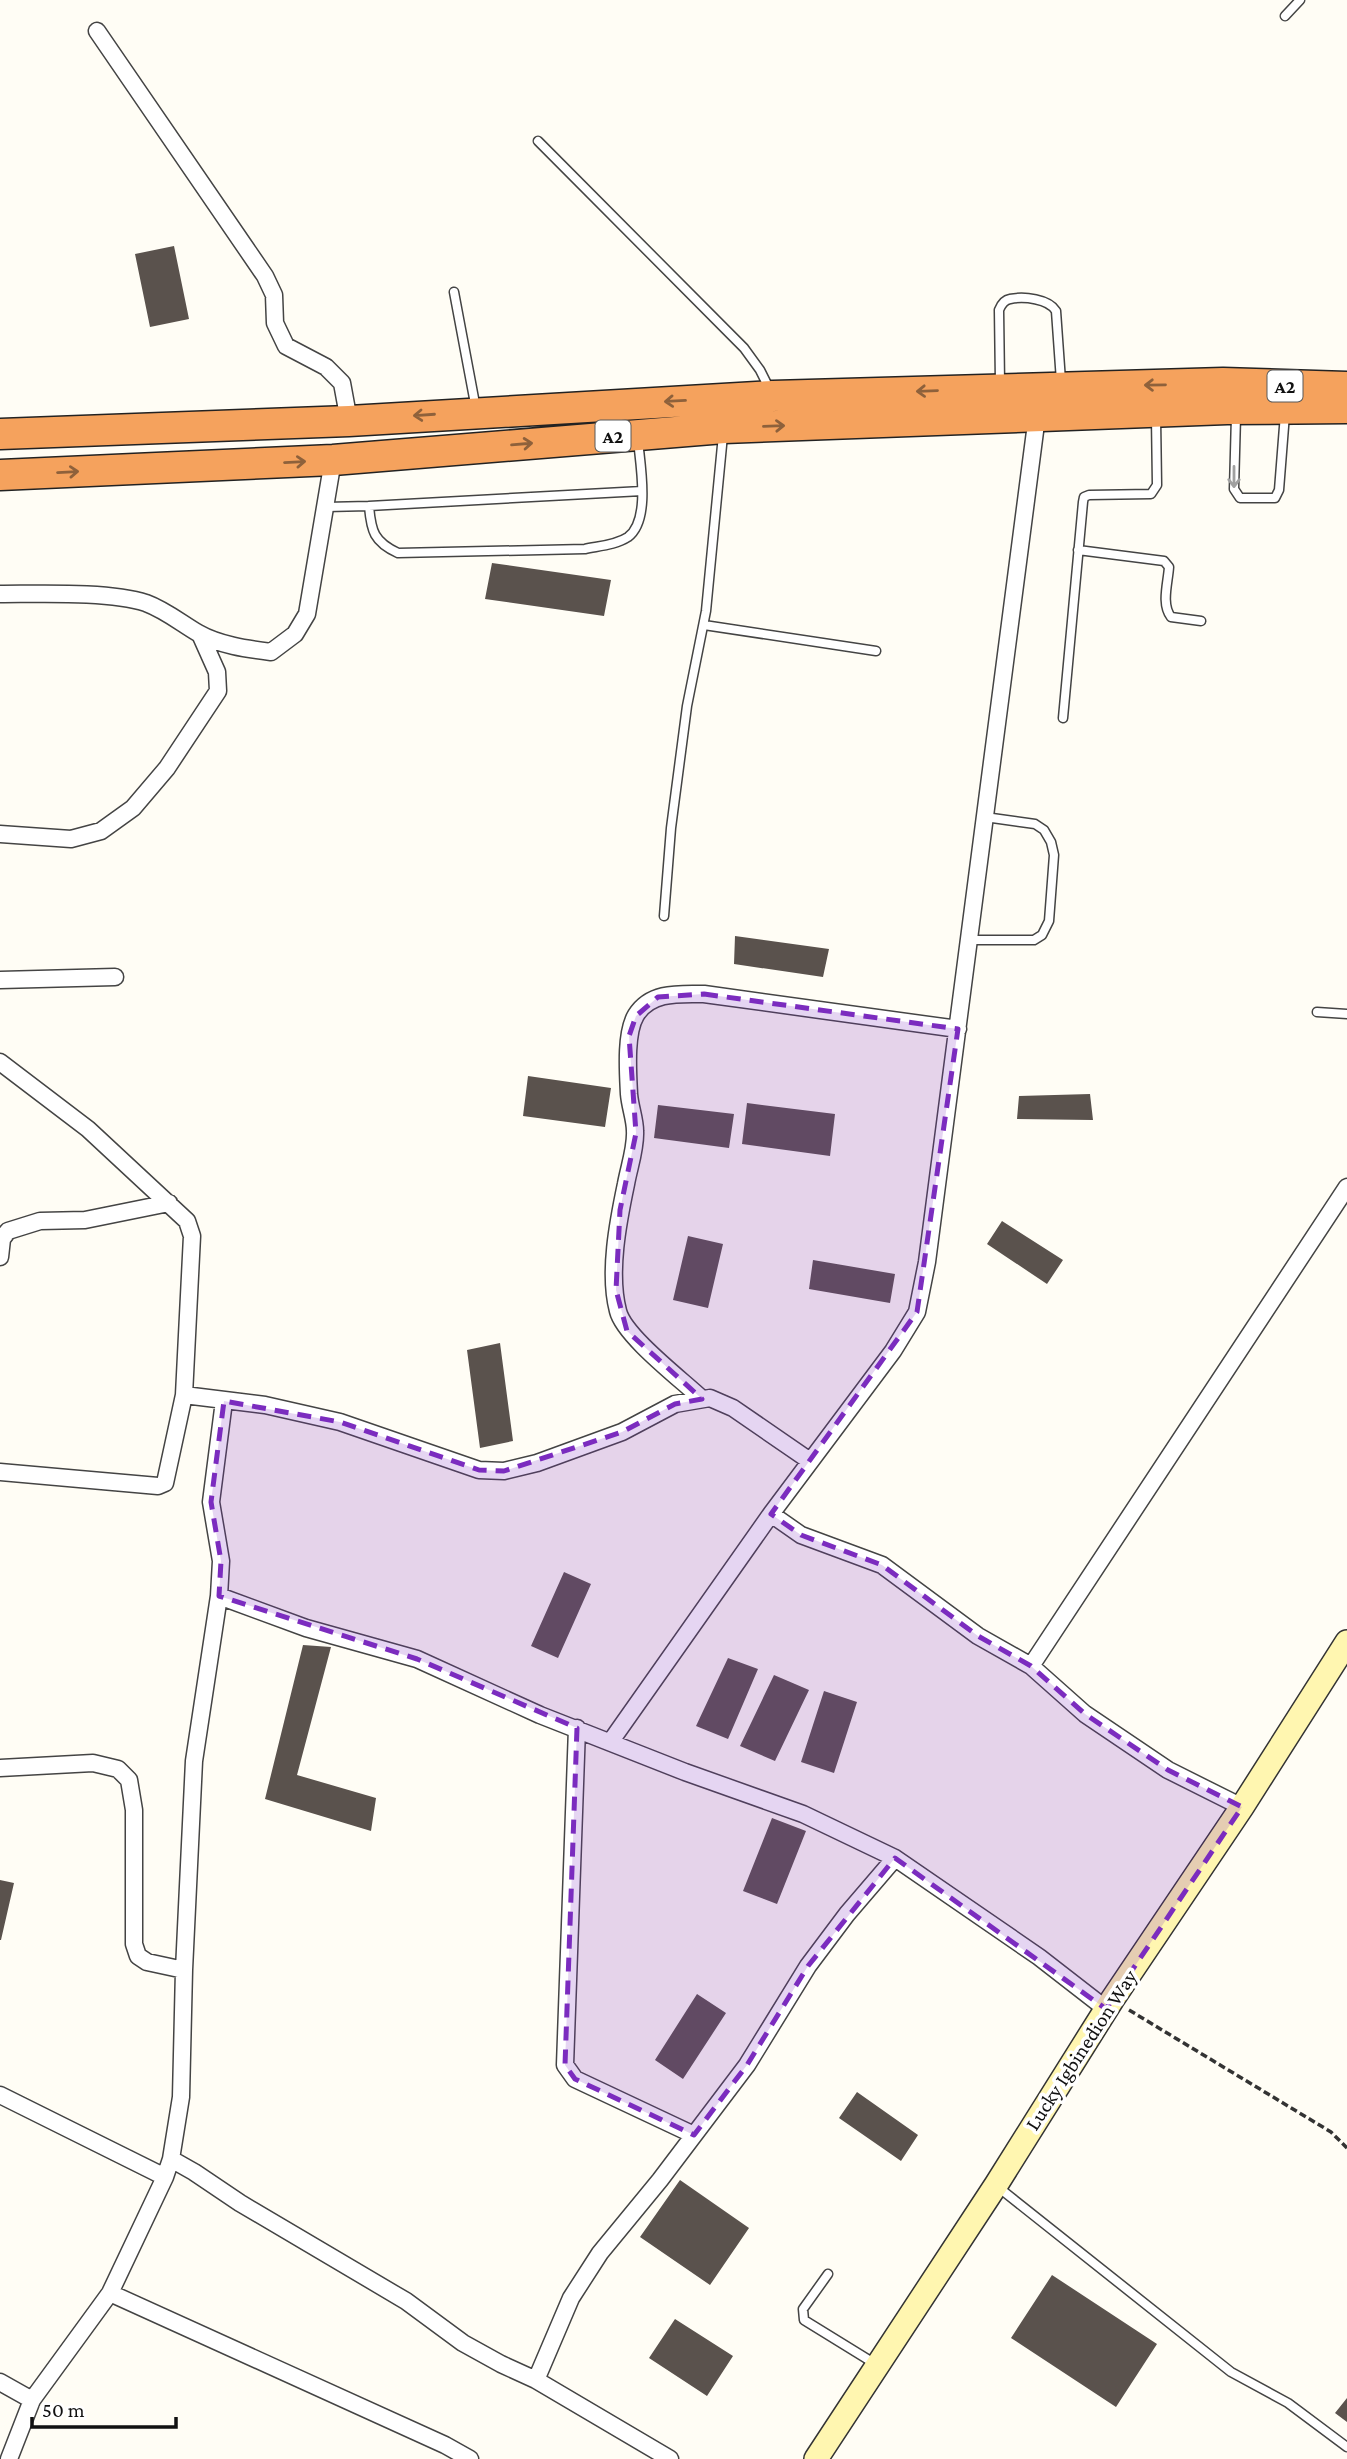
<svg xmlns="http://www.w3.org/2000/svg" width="1347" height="2459" viewBox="0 0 1347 2459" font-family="'Crimson Pro',serif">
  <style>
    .building { fill: #5a524d }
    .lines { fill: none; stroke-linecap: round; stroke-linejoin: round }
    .lane-casing { stroke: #444; stroke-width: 11 }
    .street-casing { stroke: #444; stroke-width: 19 }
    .secondary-casing { stroke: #333; stroke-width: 26 }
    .highway-casing { stroke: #222; stroke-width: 33 }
    .path { stroke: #333; stroke-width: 3.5; stroke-dasharray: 7 3.5; stroke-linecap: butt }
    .lane { stroke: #fff; stroke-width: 8 }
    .street { stroke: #fff; stroke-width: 16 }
    .secondary { stroke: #fff6b0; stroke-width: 23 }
    .highway { stroke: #f5a25d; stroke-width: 30 }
    .oneway { stroke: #8e613b }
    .oneway2 { stroke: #a0a0a0 }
    .marked { fill: #7b2cbf; fill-opacity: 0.2; stroke: #7b2cbf; stroke-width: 5; stroke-dasharray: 14 9; stroke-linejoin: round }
    .labels { text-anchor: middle; stroke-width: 7; stroke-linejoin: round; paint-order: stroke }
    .shield { fill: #fff; stroke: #585858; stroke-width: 2 }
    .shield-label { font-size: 19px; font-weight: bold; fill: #111 }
    .street-label { font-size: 21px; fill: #111; stroke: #fff }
  </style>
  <rect width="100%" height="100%" fill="#fffdf5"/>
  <path class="building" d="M174,246L189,319L150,327L135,254Z
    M492,563L611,580L604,616L485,599Z
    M735,936L829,949L823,977L734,964Z
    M528,1076L611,1088L605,1127L523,1116Z
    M1090,1094L1093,1120L1017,1119L1019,1096Z
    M747,1103L835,1114L830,1156L742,1144Z
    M658,1105L734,1114L729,1148L654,1138Z
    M1002,1221L1063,1260L1047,1284L987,1244Z
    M688,1236L723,1244L708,1308L673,1300Z
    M813,1260L895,1274L890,1303L809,1289Z
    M500,1343L513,1441L480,1448L467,1350Z
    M564,1572L591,1584L558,1658L531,1646Z
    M303,1645L331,1647L297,1775L376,1798L371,1831L265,1799Z
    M728,1658L758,1669L728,1739L696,1726Z
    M774,1675L809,1690L775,1761L740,1746Z
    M824,1691L857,1702L834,1773L801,1762Z
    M772,1818L806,1831L777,1904L743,1891Z
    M0,1880L14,1883L1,1940H0Z
    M697,1994L726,2013L683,2079L655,2060Z
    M857,2092L918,2135L901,2161L839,2118Z
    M680,2180L749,2228L710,2285L640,2237Z
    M1052,2275L1157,2344L1116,2407L1011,2338Z
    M675,2319L733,2356L707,2396L649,2358Z
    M1347,2398V2422L1335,2413Z"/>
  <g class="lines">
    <g class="lane-casing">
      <path id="lane" d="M1285,16L1300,0
        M538,141L744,348L760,370L770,390
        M454,292L476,409
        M1000,383L999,310C1001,305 1004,300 1010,299C1024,296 1049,299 1056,311L1061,381
        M1236,416L1234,489L1240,498H1275L1279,490L1285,414
        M369,506L642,491
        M326,507L369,506C371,531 374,542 398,553L585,549C599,546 616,545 628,537C651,520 640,464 638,440
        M1078,550L1164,561L1169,567C1168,583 1161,604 1171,617L1201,621
        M704,625L876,651
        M1063,718L1083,502L1084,497L1089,495L1151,494L1157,485L1156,418
        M664,916L671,828L687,706L706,611L723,435
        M969,940H1034L1042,935L1049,921L1054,855L1051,842L1044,830L1035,824L985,817
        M1317,1012L1347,1014
        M998,2187L1231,2372L1288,2403L1347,2447
        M828,2274L803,2309L804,2320L877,2365"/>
    </g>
    <g class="street-casing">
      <path id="street" d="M97,31L265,276L274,295L275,323L286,346L326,367L342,383L349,421
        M0,594C40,594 110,591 146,603C165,610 181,623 198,633C219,645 247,649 271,652L295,634L307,614L333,460
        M0,834L71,839L101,831L133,808L167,768L218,691L217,672L200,634
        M0,980L115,977
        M0,1062L88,1129L187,1221L192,1236L184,1395L165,1483L158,1486L0,1472
        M0,1257L2,1239L8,1231L40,1221L85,1220L169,1203
        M184,1395L265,1405L340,1422L479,1470L504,1471L537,1463L622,1432L675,1404L710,1398L733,1408L810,1461
        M702,1399C682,1380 624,1336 618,1311C608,1273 618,1222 626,1184C629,1167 636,1148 635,1131C635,1119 630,1107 629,1094C628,1073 625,1033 636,1015C651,991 680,994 704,994L958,1029
        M224,1401L211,1502L221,1561L219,1596L194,1761L184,1970L181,2097L171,2159L194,2172L240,2203L406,2301L463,2343L501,2364L536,2380L670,2459
        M771,1514L801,1535L882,1565L978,1636L1031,1666L1085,1714L1168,1770L1242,1807
        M219,1596L306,1628L417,1659L540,1715L685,1772L803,1814L895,1858L1039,1957L1106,2009
        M1031,1666L1347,1187
        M577,1728L565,2065L575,2079L694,2135
        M611,1741L771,1514L893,1351L917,1312L927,1262L1037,416
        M0,1768L93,1763L118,1769L129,1780L134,1810V1944L138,1956L147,1962L184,1970
        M0,2095L165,2177
        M110,2293L445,2445L470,2459
        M536,2380L571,2298L600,2253L660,2180L747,2065L808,1966L847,1914L895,1858
        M0,2382L32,2400
        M9,2459L32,2400L110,2293L165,2177L171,2159"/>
    </g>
    <g class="secondary-casing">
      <path id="secondary" d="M816,2459L996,2185L1112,2000L1242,1807L1347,1642"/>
    </g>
    <g class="highway-casing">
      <path id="highway" d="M0,434L349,421L773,396L1223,383L1347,387
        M0,475L333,460L724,428L1227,409L1347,408"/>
    </g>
    <path class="path" d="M1129,2010L1331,2132L1347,2148"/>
    <use href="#lane" class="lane"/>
    <use href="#street" class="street"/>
    <use href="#secondary" class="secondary"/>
    <use href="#highway" class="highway"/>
  </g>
  <defs><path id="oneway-shaft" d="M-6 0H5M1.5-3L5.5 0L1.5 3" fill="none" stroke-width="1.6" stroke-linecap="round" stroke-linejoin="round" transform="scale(1.75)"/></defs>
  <g class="oneway">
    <use href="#oneway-shaft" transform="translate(1155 385) rotate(179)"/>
    <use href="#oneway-shaft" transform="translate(927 391) rotate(178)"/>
    <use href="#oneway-shaft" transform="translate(675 401) rotate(177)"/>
    <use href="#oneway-shaft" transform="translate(424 415) rotate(176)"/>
    <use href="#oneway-shaft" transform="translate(774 426) rotate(-2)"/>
    <use href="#oneway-shaft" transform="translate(522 444) rotate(-5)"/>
    <use href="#oneway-shaft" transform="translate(295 462) rotate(-3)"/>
    <use href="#oneway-shaft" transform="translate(68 472) rotate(-3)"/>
  </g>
  <use class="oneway2" href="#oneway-shaft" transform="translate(1234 477) rotate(90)"/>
  <path class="marked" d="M704,994L958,1029L917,1312L771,1514L801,1535L882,1565L978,1636L1031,1666L1085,1714L1168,1770L1242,1807L1106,2009L895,1858L808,1966L747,2065L694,2135L575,2079L565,2065L577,1728L417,1659L219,1596L221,1561L211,1502L224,1401L340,1422L479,1470L504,1471L622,1432L675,1404L702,1399L627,1331L616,1290L620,1210L636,1133L629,1036L636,1016L658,997Z"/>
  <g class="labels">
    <g class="shield">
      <rect x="1267.5" y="370.5" width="35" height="31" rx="5"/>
      <rect x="595.5" y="420.5" width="35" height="31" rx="5"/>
    </g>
    <g class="shield-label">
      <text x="1285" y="393">A2</text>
      <text x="613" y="443">A2</text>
    </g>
    <g class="street-label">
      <text transform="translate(1081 2050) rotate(-57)" y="7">Lucky Igbinedion Way</text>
    </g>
  </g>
  <path d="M32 2417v10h144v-10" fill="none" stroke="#111111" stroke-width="3.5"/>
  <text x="42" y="2417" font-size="21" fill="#111111" stroke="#ffffff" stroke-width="5" paint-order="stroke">50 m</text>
</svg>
